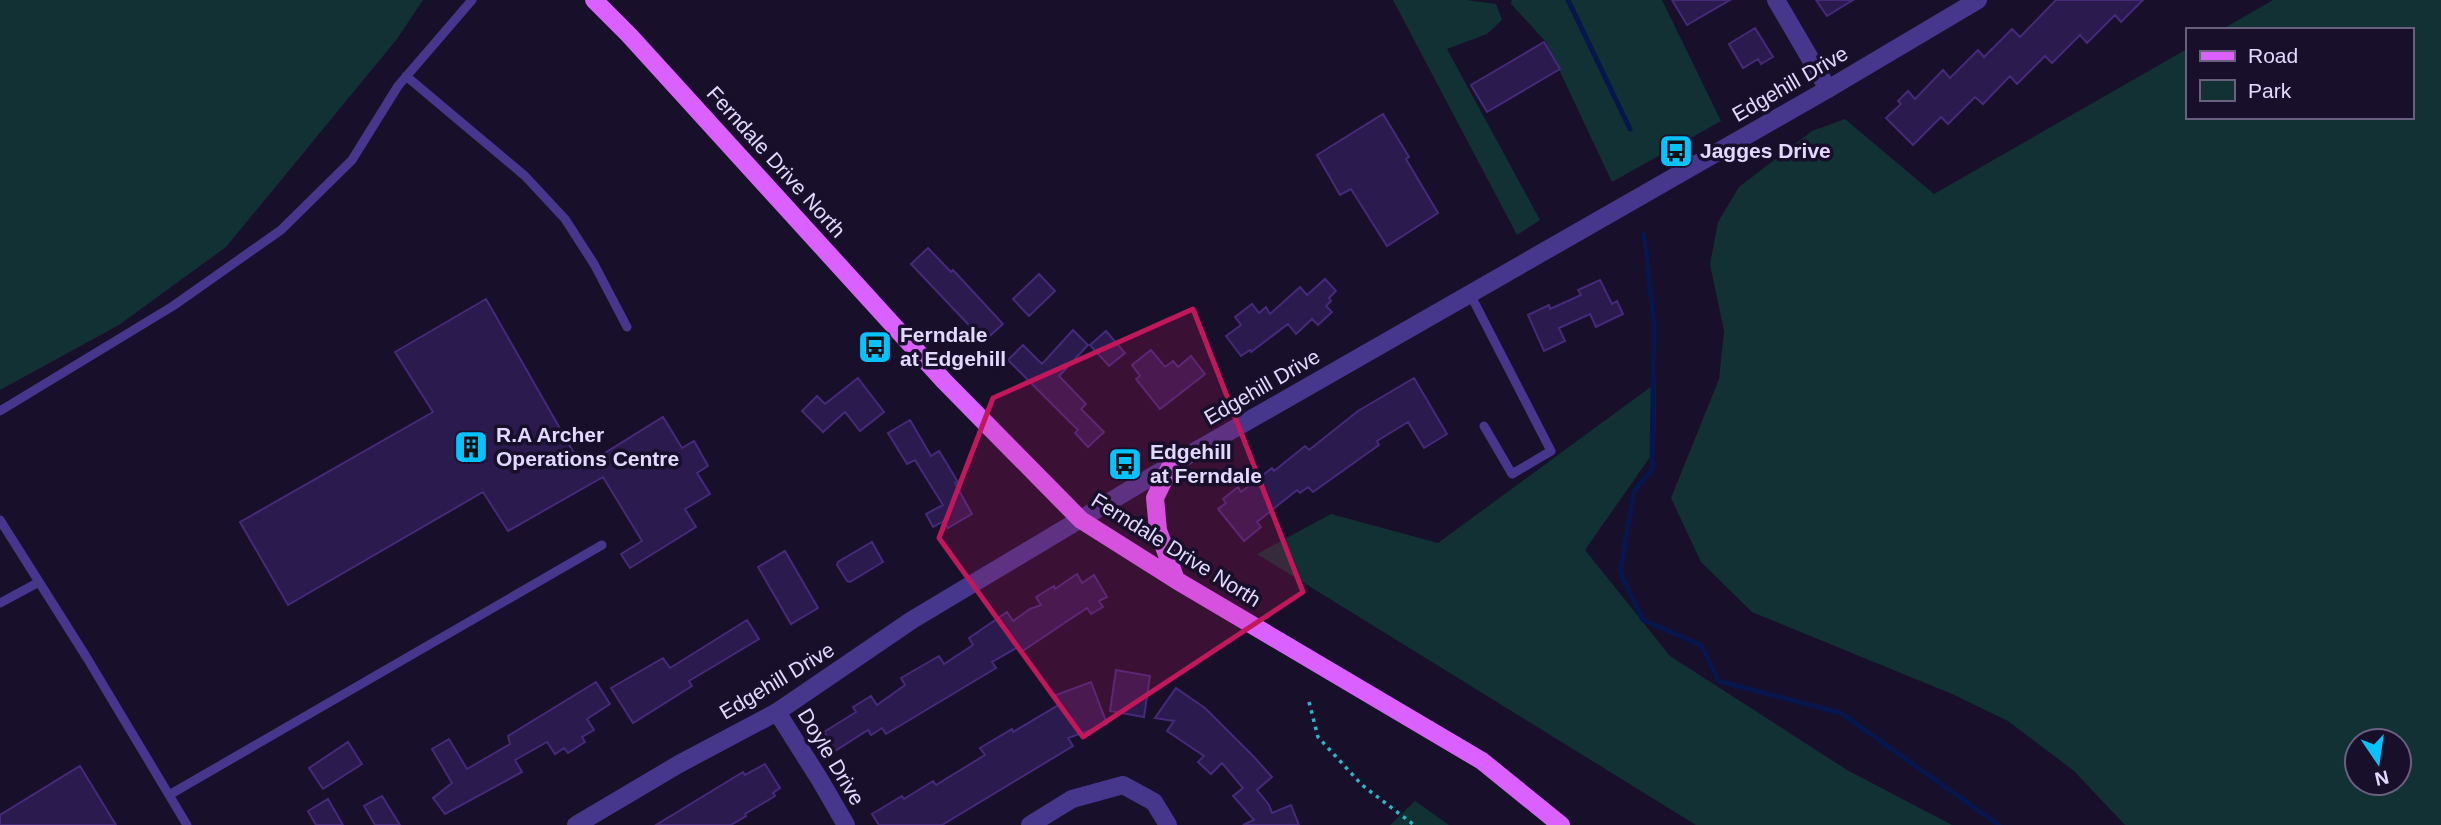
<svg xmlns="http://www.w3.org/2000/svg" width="2441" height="825" viewBox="0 0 2441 825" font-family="Arial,sans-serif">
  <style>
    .green { fill: #113135; fill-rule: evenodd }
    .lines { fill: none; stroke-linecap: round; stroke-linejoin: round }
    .stream { stroke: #07164c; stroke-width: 5 }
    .building { fill: #2b1a4d; stroke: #452a7a; stroke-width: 2 }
    .path { stroke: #28b7c4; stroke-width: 3.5; stroke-dasharray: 3.5 5; stroke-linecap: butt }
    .service { stroke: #46378d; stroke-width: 9 }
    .minor { stroke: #46378d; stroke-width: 18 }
    .tertiary { stroke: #46378d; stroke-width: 18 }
    .primary { stroke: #da60ff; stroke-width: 18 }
    .marked { fill: #c2185b; fill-opacity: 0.2; stroke: #c2185b; stroke-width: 5; stroke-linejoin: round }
    .labels { text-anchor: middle; stroke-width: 7; stroke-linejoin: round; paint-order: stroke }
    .street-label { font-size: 21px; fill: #e2d9ff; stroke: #180f2b }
    .poi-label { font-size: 21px; font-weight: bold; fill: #e2d9ff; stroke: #180f2b; text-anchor: start }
  </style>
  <rect width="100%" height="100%" fill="#180f2b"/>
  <path class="green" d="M0,0H423L397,39L226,247L119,325L0,390Z
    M1393,0H1466L1496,4L1502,20L1487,34L1447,49L1540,220L1517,235Z
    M1512,0H1662L1721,121L1612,182L1546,42L1511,4Z
    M2273,0H2441V825H2125L2074,771L2008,721L1952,694L1752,612L1701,562L1671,498L1719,379L1724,331L1710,264L1718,222L1739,187L1812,131L1845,119L1934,194L2187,49V117H2411V30H2221ZM2399,741V783H2357V741Z
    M1656,383L1655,450L1585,550L1670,656L1847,770L1952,825H1696L1257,554L1331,514L1438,543Z
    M1415,801L1449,825H1390Z"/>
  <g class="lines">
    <path class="stream" d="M1568,0L1630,129
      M1644,234L1654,323L1652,470L1634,491L1620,572L1643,620L1701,645L1719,681L1841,713L1999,825"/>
  </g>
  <path class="building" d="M1672,0H1730L1687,25Z
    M1816,0H1853L1827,16Z
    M2056,0H2143L2121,22L2115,15L2087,43L2080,35L2052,63L2045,56L2017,84L2010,76L1983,104L1975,97L1948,124L1941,117L1913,145L1886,118L1901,104L1898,101L1908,91L1915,99L1943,70L1950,78L1978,50L1984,57L2012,29L2020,37Z
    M1755,28L1773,57L1761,64L1758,59L1743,68L1729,44Z
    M1544,42L1560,69L1487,112L1471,85Z
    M1383,114L1409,157L1406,159L1438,213L1387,246L1351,189L1340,195L1317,155Z
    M928,248L951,272L953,270L1003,324L984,341L911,264Z
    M1039,274L1055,291L1029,316L1013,299Z
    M1325,279L1336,291L1329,298L1331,301L1326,306L1332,312L1318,325L1312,319L1296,334L1288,324L1251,352L1250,350L1241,356L1226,336L1241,325L1235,317L1252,304L1259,313L1266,307L1270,314L1300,287L1307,295Z
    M1600,280L1612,304L1617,301L1623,314L1596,327L1590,314L1559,328L1565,341L1544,351L1528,315L1549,305L1550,309L1581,295L1578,290Z
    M486,299L582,467L663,417L682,448L694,441L708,466L697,473L710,494L685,509L696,527L630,568L621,554L642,541L603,477L508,531L483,492L288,605L240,522L433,412L395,352Z
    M1073,330L1088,345L1059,376L1086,404L1081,409L1104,432L1088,447L1075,433L1078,430L1008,360L1023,345L1042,364Z
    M1106,331L1125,353L1109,366L1090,345Z
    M1151,350L1165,367L1173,361L1178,367L1191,356L1205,374L1160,409L1136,379L1140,376L1132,365Z
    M858,378L884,412L860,431L845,412L823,432L802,411L817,396L825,404Z
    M1414,378L1447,434L1424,448L1408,422L1377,441L1379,445L1313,492L1308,487L1300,493L1297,490L1257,522L1261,527L1244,541L1218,509L1226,503L1223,499L1238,487L1241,492L1272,468L1274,471L1305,446L1309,450L1358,411Z
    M910,420L931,456L939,451L958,482L955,483L972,514L948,528L944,521L933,527L926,514L943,505L915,460L907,464L888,433Z
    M872,542L883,562L850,582L847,581L837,565L838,562Z
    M785,551L818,608L791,624L758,567Z
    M1077,574L1082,583L1094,575L1107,597L1099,601L1103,607L1091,614L1087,608L1021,652L1018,647L992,662L996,668L886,734L882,728L871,735L868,730L835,751L824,732L856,712L853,707L871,696L877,705L905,685L901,678L939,656L944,664L973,645L969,638L1007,612L1013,621L1030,609L1041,605L1036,597L1054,586L1055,589Z
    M747,620L759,639L689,681L692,686L633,723L611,688L663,658L670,668Z
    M1116,670L1150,676L1144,717L1110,711Z
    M596,682L610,704L587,719L594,730L582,737L585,742L568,753L564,748L555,754L547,742L515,760L522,772L445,814L433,798L452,783L432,749L449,739L467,769L510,744L508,736Z
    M1091,682L1107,724L1068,738L1073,746L942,825H879L872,814L902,796L904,799L933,781L936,785L985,755L980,748L1012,729L1013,732L1060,704L1056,695Z
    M1176,688L1205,708L1254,757L1272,777L1257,790L1269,805L1272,813L1291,805L1299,825H1243L1254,820L1233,796L1243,788L1222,763L1211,774L1198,762L1204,756L1167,731L1174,721L1155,718Z
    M348,742L362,764L323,789L309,768Z
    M765,764L780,788L773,793L775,796L745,814L746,816L731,825H656L743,772L745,775Z
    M80,766L116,825H0V815Z
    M382,796L400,825H375L364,806Z
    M328,799L343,825H316L308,811Z"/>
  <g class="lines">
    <path class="path" d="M1309,702L1318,737L1362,785L1414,825"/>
    <path class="service" d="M406,76L525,176L565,219L594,264L627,327
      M1470,294L1551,451L1512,474L1484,426
      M0,411L173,306L281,230L352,160L398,86L472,0
      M0,520L87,658L187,825
      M0,603L39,582
      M169,795L602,545"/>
    <path class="minor" d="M1776,0L1828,89
      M777,712L820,780L846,825
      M1030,825L1072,799L1123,785L1154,802L1168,825"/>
    <path class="tertiary" d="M576,825L679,764L777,712L912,620L1171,465L1828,89L1978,0"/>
    <path class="primary" d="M594,0L629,35L944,381L1081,520L1176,580L1482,761L1561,825
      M1171,465L1155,498L1158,530L1176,580"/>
  </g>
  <path class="marked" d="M1193,309L1303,592L1083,737L939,538L993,398Z"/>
  <defs>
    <g id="bus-square" transform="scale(1.75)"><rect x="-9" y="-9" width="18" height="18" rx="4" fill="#05c3ff" stroke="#180f2b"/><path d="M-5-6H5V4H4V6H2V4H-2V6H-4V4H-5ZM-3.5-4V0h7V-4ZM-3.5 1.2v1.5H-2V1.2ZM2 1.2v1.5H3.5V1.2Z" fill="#111"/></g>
    <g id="building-square" transform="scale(1.75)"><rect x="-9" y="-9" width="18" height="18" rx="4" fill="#05c3ff" stroke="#180f2b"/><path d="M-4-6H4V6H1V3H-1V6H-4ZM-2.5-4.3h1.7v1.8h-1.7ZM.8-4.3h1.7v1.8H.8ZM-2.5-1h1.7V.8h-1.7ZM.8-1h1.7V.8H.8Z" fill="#111"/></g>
  </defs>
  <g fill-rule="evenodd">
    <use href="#bus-square" x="1676" y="151"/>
    <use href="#bus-square" x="875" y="347"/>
    <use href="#building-square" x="471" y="447"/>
    <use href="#bus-square" x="1125" y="464"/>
  </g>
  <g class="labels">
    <g class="street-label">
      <text transform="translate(1790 84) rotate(-30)" y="7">Edgehill Drive</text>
      <text transform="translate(776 162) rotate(48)" y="7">Ferndale Drive North</text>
      <text transform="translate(1262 387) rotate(-30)" y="7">Edgehill Drive</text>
      <text transform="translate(1176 550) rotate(32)" y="7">Ferndale Drive North</text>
      <text transform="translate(777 681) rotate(-31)" y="7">Edgehill Drive</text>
      <text transform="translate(831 757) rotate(59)" y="7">Doyle Drive</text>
    </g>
    <g class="poi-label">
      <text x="1700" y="158">Jagges Drive</text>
      <text x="900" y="342">Ferndale<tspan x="900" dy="24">at Edgehill</tspan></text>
      <text x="496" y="442">R.A Archer<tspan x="496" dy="24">Operations Centre</tspan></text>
      <text x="1150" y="459">Edgehill<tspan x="1150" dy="24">at Ferndale</tspan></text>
    </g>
  </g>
  <rect x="2186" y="28" width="228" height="91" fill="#180f2b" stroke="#696080" stroke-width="2"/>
  <rect x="2200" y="51" width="35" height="10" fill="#da60ff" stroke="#696080" stroke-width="2"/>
  <text x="2248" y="63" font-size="21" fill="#e2d9ff">Road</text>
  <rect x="2200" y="80" width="35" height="21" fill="#113135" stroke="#696080" stroke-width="2"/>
  <text x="2248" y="98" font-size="21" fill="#e2d9ff">Park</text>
  <g transform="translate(2378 762) rotate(167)"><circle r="33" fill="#180f2b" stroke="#696080" stroke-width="2"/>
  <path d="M0-5L12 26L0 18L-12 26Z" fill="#05c3ff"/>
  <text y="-10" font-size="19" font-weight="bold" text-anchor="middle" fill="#e2d9ff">N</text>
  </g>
</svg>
